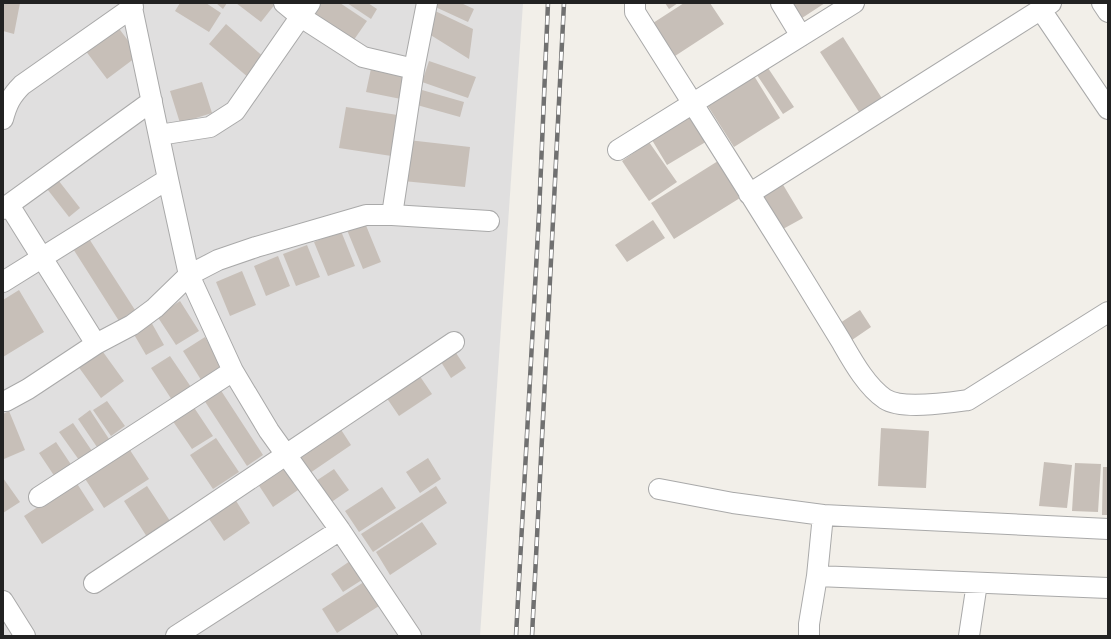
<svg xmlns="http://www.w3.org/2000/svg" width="1111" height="639" viewBox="0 0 1111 639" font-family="'Archivo Narrow',sans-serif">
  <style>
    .residential { fill: #e0dfdf }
    .building { fill: #c7bfb8 }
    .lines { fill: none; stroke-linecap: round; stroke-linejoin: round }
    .minor-casing { stroke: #a9a9a9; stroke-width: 22 }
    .minor { stroke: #fff; stroke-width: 20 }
    .rail-casing { stroke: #707070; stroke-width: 4.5 }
    .rail { stroke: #fff; stroke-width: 3; stroke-dasharray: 9; stroke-linecap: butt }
  </style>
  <rect width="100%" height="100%" fill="#f2efe9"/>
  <path class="residential" d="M3,3H523L480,636H3Z"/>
  <path class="building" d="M3,3H20L14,34L3,31Z
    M180,3H206L221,13L209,32L175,11Z
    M216,3H227L223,9Z
    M236,3H276L261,22Z
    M317,3H340L367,21L351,44L309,15Z
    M347,3H368L377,9L371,19Z
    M432,3H461L474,9L468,22L431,5Z
    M665,3H678L669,9Z
    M684,3H710L724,24L675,56L653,23Z
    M792,3H825L802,18Z
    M431,9L473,29L469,59L429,34Z
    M114,22L139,55L107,79L82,46Z
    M226,24L266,59L249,78L209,44Z
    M843,37L883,100L861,115L820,52Z
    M429,61L476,77L468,98L422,82Z
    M372,64L407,71L401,99L366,92Z
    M768,68L794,107L783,114L757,75Z
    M751,71L780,118L734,147L704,100Z
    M202,82L212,113L180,123L170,91Z
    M422,90L464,102L460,117L417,105Z
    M346,107L404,116L398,157L339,148Z
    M693,115L709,140L667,165L652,140Z
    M408,140L470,147L465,187L403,181Z
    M649,142L677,182L649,201L622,161Z
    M718,161L740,198L674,239L651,203Z
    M55,176L80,208L69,217L44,185Z
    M782,183L803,218L783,229L763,195Z
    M653,220L665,238L627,262L615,245Z
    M365,223L381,262L363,269L347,230Z
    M341,231L355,266L328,276L314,242Z
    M86,234L135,310L119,321L70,244Z
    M307,245L320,277L296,286L283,254Z
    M278,256L290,286L266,296L254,266Z
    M242,271L256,305L230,316L216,282Z
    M19,290L44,332L3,357V300Z
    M180,301L199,331L176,345L157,316Z
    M860,310L871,327L852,340L840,323Z
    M150,320L164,345L146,355L132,331Z
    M205,337L225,369L203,383L183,351Z
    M450,344L466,368L451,378L436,354Z
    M98,345L124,381L101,398L75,362Z
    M170,356L193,390L174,403L151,368Z
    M417,372L432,394L399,416L384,394Z
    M220,389L263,455L247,466L204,400Z
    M107,401L125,426L111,436L93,410Z
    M191,403L213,436L192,449L170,417Z
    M90,410L109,439L97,447L78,419Z
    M9,411L25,450L4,459L3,456V414Z
    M73,423L92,451L79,460L59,432Z
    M338,425L351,445L310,473L296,452Z
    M881,428L929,431L926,488L878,486Z
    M216,438L239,472L213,489L190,455Z
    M56,442L74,469L57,480L39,453Z
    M126,444L149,479L104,508L82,474Z
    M428,458L441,479L420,493L406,472Z
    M282,459L301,488L273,507L254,478Z
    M1044,462L1072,465L1067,508L1039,506Z
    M1075,463L1101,464L1098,512L1072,511Z
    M1103,467H1108V515H1102Z
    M334,469L349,490L330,503L316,481Z
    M3,478L20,502L3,513Z
    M76,482L94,510L42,544L24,516Z
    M147,486L172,524L149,540L124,501Z
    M436,486L447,503L373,552L361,534Z
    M382,487L396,508L359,532L345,511Z
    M233,496L250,523L224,541L205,513Z
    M422,522L437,544L390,575L376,552Z
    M353,559L365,578L343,592L331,574Z
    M367,580L382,604L337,633L322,609Z"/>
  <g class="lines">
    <g class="minor-casing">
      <path id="minor" d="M131,3L168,179L189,275L233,371L269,431L340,530L411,636
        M284,3L301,17L363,57L414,69
        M635,3V12C691,101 748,190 803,279C816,300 828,320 841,341C852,360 866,386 885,399C902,410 947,403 968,400L1108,312
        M781,3L801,36
        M1102,3L1108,12
        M1041,10L1108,109
        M3,119C7,104 11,96 22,85L133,7
        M159,135L210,127L235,111L310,3
        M618,150L854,3
        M749,194L1051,3
        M9,205L96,344
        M3,209L152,101
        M392,215L414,69L427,3
        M3,282L168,179
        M3,401H6L28,389L96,344L132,325L155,308L189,275L218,260L256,247L366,215H392L489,221
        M659,489L733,503L823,515
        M39,497L233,371
        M817,576L1108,588
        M94,583L189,520L454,342
        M3,601L25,636
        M176,636L340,530
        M809,636V624L817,576L823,515L1108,529
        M969,636L977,583"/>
    </g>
    <use href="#minor" class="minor"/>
    <g class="rail-casing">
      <path id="rail" d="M516,636L539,214L548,3
        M532,636L564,3"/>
    </g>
    <use href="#rail" class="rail"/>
  </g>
  <rect width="1111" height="639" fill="none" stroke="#222222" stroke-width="8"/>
</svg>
